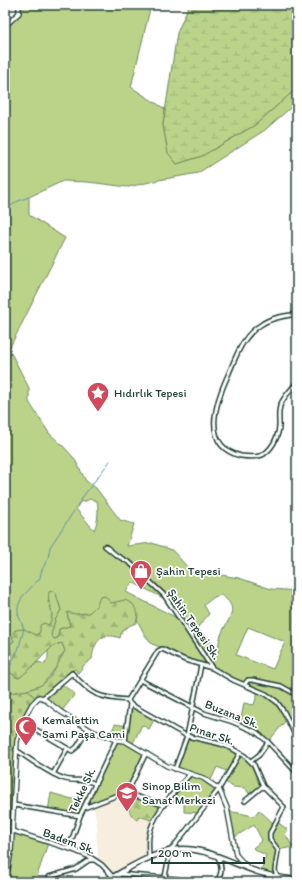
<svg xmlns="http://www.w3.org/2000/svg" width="302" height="887" viewBox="0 0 302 887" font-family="Itim,sans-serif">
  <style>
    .built { fill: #f7eee0 }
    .green { fill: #bbd389; stroke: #6d885e; fill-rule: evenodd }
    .forest { fill: url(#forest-firs); stroke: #6d885e }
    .wetland { fill: url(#wetland-marsh); stroke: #6d885e }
    .cemetery { fill: url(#cemetery-stones); stroke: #6d885e }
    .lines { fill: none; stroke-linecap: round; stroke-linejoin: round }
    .stream { stroke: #628fa3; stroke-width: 1 }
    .minor-casing { stroke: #1f3d34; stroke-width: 6 }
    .tertiary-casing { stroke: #1f3d34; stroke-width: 6 }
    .secondary-casing { stroke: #1f3d34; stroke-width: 7 }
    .minor { stroke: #fff; stroke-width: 3 }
    .tertiary { stroke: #fff; stroke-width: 3.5 }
    .secondary { stroke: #fff; stroke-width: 4 }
    .labels { text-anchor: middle; stroke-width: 3.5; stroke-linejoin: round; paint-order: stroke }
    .poi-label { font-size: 12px; fill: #1f3d34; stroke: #fff; text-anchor: start }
    .street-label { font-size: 12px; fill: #1f3d34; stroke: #fff }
  </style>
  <defs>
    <pattern id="forest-firs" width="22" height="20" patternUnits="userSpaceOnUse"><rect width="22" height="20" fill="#bbd389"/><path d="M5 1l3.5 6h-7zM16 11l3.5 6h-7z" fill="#a0b677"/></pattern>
    <pattern id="wetland-marsh" width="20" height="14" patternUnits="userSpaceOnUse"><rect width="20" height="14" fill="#bbd389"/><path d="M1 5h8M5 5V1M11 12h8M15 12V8" fill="none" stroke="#a0b677"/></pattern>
    <pattern id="cemetery-stones" width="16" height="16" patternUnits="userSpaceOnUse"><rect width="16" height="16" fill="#bbd389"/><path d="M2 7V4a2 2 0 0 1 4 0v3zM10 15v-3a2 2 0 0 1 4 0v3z" fill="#a0b677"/></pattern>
  </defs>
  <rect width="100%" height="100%" fill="#fff"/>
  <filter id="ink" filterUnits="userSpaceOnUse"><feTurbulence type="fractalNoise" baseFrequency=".025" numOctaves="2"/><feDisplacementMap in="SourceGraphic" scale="8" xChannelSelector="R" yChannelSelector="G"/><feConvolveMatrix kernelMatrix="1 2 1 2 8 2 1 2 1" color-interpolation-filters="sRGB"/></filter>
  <g filter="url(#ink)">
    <path class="built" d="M128,791L129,794L163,805L150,830L149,858L113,877L94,860L98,855L96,832L98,831L93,804Z"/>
    <path class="green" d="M19,5H151L131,87L165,109L163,125L168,152L177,164L202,156L255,125L297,88V102L265,130L198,173L159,180L128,187L88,182L63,181L29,197V215L65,238L9,349L29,388V402L49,433L63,446L74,458L86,481L96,488L120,520L134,524L127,546L152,543L172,550L190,570L239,578L271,589L297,591V713L287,719L268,742L263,737L240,724L244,703L254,705L258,691L233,680L212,668L201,665L161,650L160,647L152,644L145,635L137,620L138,614L120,601L115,604L97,605C88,617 81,616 67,613L70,626L59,629L58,638L54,639L51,635L55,620L61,610L55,591H52L48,602C53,609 53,618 49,626L44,623C43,625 42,630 40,632C34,639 18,636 10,644L11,654L9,659L5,661V26L19,13ZM90,499L97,501C99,510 98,522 94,530L76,509L80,502L86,501ZM132,582L167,600L177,618L126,592ZM221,595C248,613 215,625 219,651L217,652L215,646L197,628L209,614L204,605L214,597ZM248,627L285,642L273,669L236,655Z
      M62,643L65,651L59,659L58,665L42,685L28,690L5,694V671L8,670L16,677L19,678L38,662L45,664L48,658V651L54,645Z
      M60,683L75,694L61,712L43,698Z
      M130,704L155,718L149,729L142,725L132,745L146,753L128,791L84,808L80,816L48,811L51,793L72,799L89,796L116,740L109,738L115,724L128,726Z
      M187,736L231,748L251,761L263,786L251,796L245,788L233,787L224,781L229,772L217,767L210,782L219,789L201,813L184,812V804L167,801L189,774L175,769Z
      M259,810L274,824L276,821L288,830L285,834L293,847L278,850L276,860L277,877L261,873L266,855L255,850L253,848L262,840L254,825L233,838L228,811L254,816Z
      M13,831L48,843L35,882H5Z"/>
    <path class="forest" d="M52,591H55L61,610L55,620L51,635L54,639L58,638L59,629L70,626L67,612L75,614L89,613L97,605L100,597L105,596L111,603L125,600L133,604L138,614L136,623C128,626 121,629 120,638C101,631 94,642 92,659L85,664L78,673L75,669L43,698L36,699L28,690C33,688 39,687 43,684C54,676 58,662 65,651L62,643L54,645L31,668L19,678L16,677L8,670L5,671V661L9,659L11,654L10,644L14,641L12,636L15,630L24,629L36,635L40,632V625L44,623L49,625C57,612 46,605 49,592Z
      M129,794L163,805L154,821L139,816L137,820C128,815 128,805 127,795Z"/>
    <path class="wetland" d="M189,5H297V88L255,125L202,156L177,164L168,153L163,125L177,33Z"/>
    <path class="cemetery" d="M28,690L36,699L32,704L17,741L11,851L5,876V694Z"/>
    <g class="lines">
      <path class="stream" d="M5,210L18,201L29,197
        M77,506L84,495L110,461
        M5,671L8,670L18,650L24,629L18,614V606L22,597L40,578L41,572L48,558L50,547L74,511"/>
      <g class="minor-casing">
        <path id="minor" d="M297,314C286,316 272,317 262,324C243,335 237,354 229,373C217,399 199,446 241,456C248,457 258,458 264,454C274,447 280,433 279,422C279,415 278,409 281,404C284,396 292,389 297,382
          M105,546L116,555L130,563L164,595L212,668L233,680L266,694L277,702L284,712L294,733L297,744
          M140,680L204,713L233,722L256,732L268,742L297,773
          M244,685L248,680H252L281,686L297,695
          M43,698L72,673C91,695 99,698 128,700
          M130,704L187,736L221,744L231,748L245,756L254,765L263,786L284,807L270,833V839L278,850L275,870L277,877
          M23,722L72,751L77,747L88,729
          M291,725L297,733
          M125,741L130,704L128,700L158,651L162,649L185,660L212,668
          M16,750C30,759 49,774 65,779C75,782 86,778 95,784
          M251,761L259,755L268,742
          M175,769L187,736L201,665
          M53,774L67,749
          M128,791L146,753
          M128,791L129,794L132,795L163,805
          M245,801L263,786
          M14,805L80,816
          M84,808L128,791
          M13,831L73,850L90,857L102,865L113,877
          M73,850L71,847L72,839L80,816L116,740
          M149,858C149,851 148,843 149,836C153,812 175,792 190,774
          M119,874L177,879L191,882
          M49,877L76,869L89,860H93
          M164,882L170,851L219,789L240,753
          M216,882C223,874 222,866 218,857"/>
      </g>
      <g class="tertiary-casing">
        <path id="tertiary" d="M5,26L19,13V5
          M5,876L8,869L11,851L17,741L26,715L32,704L39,697L43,698L61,712L92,731L116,740L125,741L167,766L203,778L219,789L227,808L236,855L248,868"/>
      </g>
      <g class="secondary-casing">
        <path id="secondary" d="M104,882C126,870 148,855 173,850C200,844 233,864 258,872C271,876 284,879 297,880
          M115,882L119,874"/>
      </g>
      <use href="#minor" class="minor"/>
      <use href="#tertiary" class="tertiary"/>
      <use href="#secondary" class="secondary"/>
    </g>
  </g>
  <defs>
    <g id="sight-pin" transform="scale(1.15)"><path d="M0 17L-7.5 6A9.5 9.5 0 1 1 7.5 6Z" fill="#d1495b" stroke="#fff"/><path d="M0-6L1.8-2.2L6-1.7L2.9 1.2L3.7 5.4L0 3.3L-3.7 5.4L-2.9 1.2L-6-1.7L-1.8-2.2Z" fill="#fff"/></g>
    <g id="shop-pin" transform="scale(1.15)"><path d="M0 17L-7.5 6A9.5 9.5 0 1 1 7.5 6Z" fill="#d1495b" stroke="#fff"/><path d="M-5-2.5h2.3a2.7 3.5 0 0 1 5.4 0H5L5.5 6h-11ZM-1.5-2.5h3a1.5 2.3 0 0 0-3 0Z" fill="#fff"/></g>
    <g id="mosque-pin" transform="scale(1.15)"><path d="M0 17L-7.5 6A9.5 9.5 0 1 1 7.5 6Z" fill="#d1495b" stroke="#fff"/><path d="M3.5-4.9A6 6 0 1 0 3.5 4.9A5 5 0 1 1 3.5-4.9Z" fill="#fff"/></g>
    <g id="school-pin" transform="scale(1.15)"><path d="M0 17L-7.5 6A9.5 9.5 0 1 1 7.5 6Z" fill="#d1495b" stroke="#fff"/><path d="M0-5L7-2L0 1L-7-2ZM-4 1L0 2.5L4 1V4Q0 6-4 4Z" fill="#fff"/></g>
  </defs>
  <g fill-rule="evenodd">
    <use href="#sight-pin" x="98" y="393"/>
    <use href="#shop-pin" x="141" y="571"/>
    <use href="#mosque-pin" x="26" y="727"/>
    <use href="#school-pin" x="127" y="793"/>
  </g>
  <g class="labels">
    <g class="poi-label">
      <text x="114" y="397">Hıdırlık Tepesi</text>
      <text x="156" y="575">Şahin Tepesi</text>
      <text x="42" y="724">Kemalettin<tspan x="42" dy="14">Sami Paşa Cami</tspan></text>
      <text x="142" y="790">Sinop Bilim<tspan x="142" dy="14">Sanat Merkezi</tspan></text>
    </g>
    <g class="street-label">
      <text transform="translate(194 624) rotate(55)" y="4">Şahin Tepesi Sk.</text>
      <text transform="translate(232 714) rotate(22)" y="4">Buzana Sk.</text>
      <text transform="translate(212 734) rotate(18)" y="4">Pınar Sk.</text>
      <text transform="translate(82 790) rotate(-65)" y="4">Tekke Sk.</text>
      <text transform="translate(69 841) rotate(20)" y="4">Badem Sk.</text>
    </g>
  </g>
  <rect width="302" height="887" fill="none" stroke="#fff" stroke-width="20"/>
  <rect x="10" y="10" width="282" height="867" fill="none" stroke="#1f3d34" stroke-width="1.5" filter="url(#ink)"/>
  <path d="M152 857v6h112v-6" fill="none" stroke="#1f3d34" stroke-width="2"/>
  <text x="158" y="857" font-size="12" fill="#1f3d34" stroke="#ffffff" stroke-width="3" paint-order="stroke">200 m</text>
</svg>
